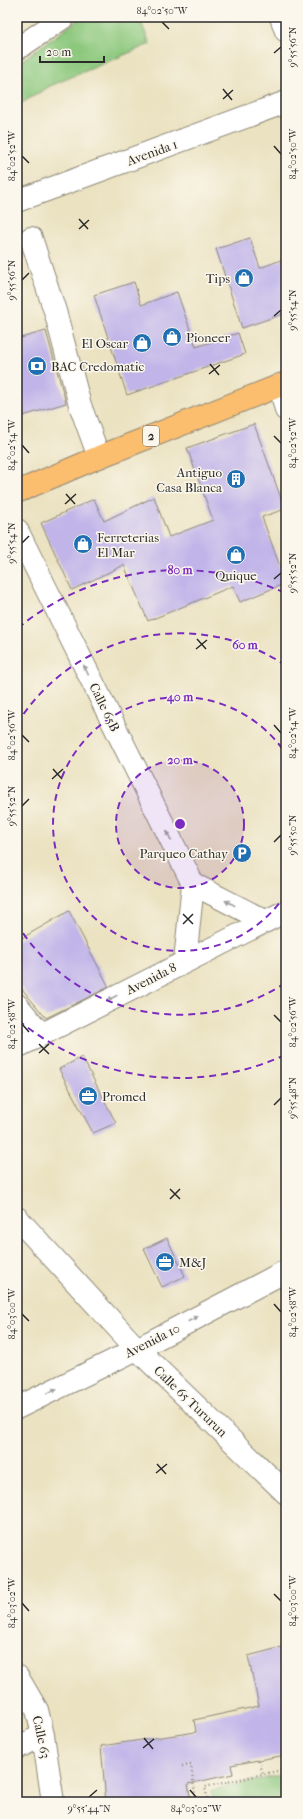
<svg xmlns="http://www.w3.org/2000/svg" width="303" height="1819" viewBox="0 0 303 1819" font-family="'IM FELL French Canon',serif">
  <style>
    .green { fill: #8bc77c; stroke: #5b7954 }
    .building { fill: #c0b4e9 }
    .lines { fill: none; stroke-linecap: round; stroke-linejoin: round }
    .minor-casing { stroke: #8b8676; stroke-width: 24 }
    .highway-casing { stroke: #8b8676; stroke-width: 24 }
    .path { stroke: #8b8676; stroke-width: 2.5; stroke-dasharray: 1 3; stroke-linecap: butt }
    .minor { stroke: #fff; stroke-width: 22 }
    .highway { stroke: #fbbd6e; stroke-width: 22 }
    .oneway { fill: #a0a0a0 }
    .ticks { fill: none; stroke: #2b2b2b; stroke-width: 1.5 }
    .ring { fill: none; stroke: #7b2cbf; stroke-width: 2; stroke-dasharray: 7 5 }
    .labels { text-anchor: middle; stroke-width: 3; stroke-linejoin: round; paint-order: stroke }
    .shield { fill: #fbf7ec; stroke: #696865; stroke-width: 1 }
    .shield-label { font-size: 12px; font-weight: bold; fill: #2b2b2b }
    .street-label { font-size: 13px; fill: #2b2b2b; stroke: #fbf7ec }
    .poi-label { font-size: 13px; fill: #2b2b2b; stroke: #fbf7ec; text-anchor: start }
    .centre { fill: #7b2cbf; stroke: #fbf7ec; stroke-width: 2 }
    .ring-label { font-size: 12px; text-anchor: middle; font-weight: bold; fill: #7b2cbf; stroke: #fbf7ec; stroke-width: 3; stroke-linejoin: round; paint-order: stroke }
    .neatline { fill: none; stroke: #2b2b2b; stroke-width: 1.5 }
    .ticks-label { font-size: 10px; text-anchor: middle; fill: #2b2b2b }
  </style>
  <rect width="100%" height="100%" fill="#fbf7ec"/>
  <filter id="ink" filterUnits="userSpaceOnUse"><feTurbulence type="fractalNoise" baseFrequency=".025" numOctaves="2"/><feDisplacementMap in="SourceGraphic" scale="8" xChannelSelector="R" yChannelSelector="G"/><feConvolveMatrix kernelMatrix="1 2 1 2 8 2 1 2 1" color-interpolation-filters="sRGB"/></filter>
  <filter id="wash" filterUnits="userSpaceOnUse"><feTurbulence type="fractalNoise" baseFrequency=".012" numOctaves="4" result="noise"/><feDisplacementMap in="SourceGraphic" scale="16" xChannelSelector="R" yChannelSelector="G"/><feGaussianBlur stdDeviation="0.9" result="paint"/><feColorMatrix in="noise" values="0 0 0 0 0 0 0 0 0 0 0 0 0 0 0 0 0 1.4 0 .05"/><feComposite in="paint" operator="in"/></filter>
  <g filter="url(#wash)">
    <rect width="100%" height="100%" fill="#ebe2c1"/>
    <path class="green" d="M82,17H139L150,44L50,86L17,106V64Z
      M286,1774V1802H213L211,1790Z"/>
    <g id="blocks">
      <path class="building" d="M250,238L260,268L286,258V313L242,328L216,249Z
        M134,282L141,305L177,292L196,347L238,333L245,354L127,395L94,295Z
        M46,331L66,403L23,416L17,394V339Z
        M254,424L285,509L262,517L286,583L240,602L233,586L148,621L124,565L72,590L41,523L94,499L104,521L154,497L169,537L213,520L187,448Z
        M69,911L109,987L46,1018L17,983V941Z
        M82,1057L116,1123L93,1133L59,1069Z
        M167,1238L185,1276L162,1287L144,1249Z
        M286,1646V1755L231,1765L233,1774L188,1784L191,1802H106L101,1746L196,1732L194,1720L259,1706L248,1656Z"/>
    </g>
  </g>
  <g filter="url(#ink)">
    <use href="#blocks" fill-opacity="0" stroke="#8b8676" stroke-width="1"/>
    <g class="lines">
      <g class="minor-casing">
        <path id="minor" d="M281,17L286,31
          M17,49L64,17
          M17,201L286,102
          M31,238L55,311L80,405L99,457
          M280,385L286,410
          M17,530L193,884
          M193,884L265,921
          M185,961L193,884
          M17,1005L41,1034
          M17,1047L286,911
          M17,1218L137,1349L286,1493
          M17,1408L137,1349L286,1271
          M17,1676L37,1710L43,1735L53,1802
          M17,1748L43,1735"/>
      </g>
      <g class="highway-casing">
        <path id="highway" d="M17,492L99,457L286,383"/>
      </g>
      <path class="path" d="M259,1760L263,1774
        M182,1766L191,1765L196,1802L208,1801
        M208,1802L205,1787L286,1769"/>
      <use href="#minor" class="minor"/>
      <use href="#highway" class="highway"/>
    </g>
    <defs><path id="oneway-solid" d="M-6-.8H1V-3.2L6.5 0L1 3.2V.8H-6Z"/></defs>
    <g class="oneway">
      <use href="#oneway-solid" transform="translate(86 670) rotate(-116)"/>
      <use href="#oneway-solid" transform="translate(169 836) rotate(-116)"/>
      <use href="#oneway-solid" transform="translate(230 903) rotate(-153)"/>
      <use href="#oneway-solid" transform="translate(112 998) rotate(153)"/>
      <use href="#oneway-solid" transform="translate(193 1319) rotate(-28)"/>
      <use href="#oneway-solid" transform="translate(52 1391) rotate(-26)"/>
    </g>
  </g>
  <path class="ticks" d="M162,22L169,29M274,53L281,47M223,89L232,100M223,99L233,90M274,146L281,154M22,156L29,163M79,219L88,229M79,229L89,220M22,280L29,273M274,316L281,310M210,364L219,375M209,374L220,365M274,436L281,443M22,445L29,453M66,494L75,504M65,504L76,494M22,543L29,536M274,579L281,573M197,639L206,649M196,649L207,640M274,725L281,733M22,735L29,742M53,769L62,779M52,779L63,769M22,806L29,799M274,842L281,835M183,914L193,924M183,924L193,914M274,1015L281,1022M22,1024L29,1032M39,1044L49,1054M39,1053L49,1044M274,1105L281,1098M170,1189L180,1199M170,1199L180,1189M274,1304L281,1312M22,1314L29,1321M157,1464L166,1474M156,1473L167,1464M274,1594L281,1601M22,1603L29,1611M144,1738L153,1749M143,1748L154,1739M190,1790L196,1797M89,1797L97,1790"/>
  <circle cx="180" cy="824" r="64" fill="#7b2cbf" fill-opacity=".12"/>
  <g class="ring">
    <circle cx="180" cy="824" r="64"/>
    <path d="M286 894A127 127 0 1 1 286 754"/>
    <path d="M285 983A191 191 0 0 1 17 924M17 724A191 191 0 0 1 285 665"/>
    <path d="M285 1055A254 254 0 0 1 18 1020M18 628A254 254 0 0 1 285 593"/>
  </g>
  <defs>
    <g id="shop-disc" transform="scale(1)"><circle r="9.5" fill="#1f6fb2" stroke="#fbf7ec"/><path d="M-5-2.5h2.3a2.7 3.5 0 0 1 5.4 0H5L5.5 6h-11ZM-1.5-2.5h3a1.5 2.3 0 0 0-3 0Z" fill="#fff"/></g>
    <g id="bank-disc" transform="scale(1)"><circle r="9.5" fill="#1f6fb2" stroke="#fbf7ec"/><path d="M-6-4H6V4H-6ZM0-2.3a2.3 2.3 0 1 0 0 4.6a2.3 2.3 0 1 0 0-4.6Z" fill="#fff"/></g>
    <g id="building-disc" transform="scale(1)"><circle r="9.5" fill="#1f6fb2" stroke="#fbf7ec"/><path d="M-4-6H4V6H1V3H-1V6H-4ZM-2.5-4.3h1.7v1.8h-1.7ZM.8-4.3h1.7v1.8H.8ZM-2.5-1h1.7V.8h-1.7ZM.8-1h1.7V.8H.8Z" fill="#fff"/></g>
    <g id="parking-disc" transform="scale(1)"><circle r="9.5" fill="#1f6fb2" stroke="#fbf7ec"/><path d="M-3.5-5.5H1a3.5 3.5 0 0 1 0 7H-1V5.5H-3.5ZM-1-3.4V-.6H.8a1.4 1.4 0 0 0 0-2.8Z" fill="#fff"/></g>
    <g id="office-disc" transform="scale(1)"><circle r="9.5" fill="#1f6fb2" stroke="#fbf7ec"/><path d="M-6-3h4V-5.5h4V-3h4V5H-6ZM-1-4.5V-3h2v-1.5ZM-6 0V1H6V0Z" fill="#fff"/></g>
  </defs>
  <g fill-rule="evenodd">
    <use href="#shop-disc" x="244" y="278"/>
    <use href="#shop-disc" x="172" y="337"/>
    <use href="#shop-disc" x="142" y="343"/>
    <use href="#bank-disc" x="37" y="366"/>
    <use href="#building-disc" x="236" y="479"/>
    <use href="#shop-disc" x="83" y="544"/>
    <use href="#shop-disc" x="236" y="555"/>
    <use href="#parking-disc" x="242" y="853"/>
    <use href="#office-disc" x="88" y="1096"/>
    <use href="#office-disc" x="165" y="1262"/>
  </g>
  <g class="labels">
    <rect class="shield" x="143" y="426" width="16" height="20" rx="3"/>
    <g class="shield-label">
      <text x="151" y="440">2</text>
    </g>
    <g class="street-label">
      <text transform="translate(152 152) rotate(-20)" y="5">Avenida 1</text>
      <text transform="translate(105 707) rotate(64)" y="5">Calle 65B</text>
      <text transform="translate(151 978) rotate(-27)" y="5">Avenida 8</text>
      <text transform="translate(152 1340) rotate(-27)" y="5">Avenida 10</text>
      <text transform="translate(191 1401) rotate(44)" y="5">Calle 65 Tururun</text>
      <text transform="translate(42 1737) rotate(78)" y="5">Calle 63</text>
    </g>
    <g class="poi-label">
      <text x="230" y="283" text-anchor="end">Tips</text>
      <text x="186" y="342">Pioneer</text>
      <text x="128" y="348" text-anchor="end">El Oscar</text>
      <text x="51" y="371">BAC Credomatic</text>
      <text x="222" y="477" text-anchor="end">Antiguo<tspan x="222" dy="15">Casa Blanca</tspan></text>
      <text x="97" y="542">Ferreterias<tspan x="97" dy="15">El Mar</tspan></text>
      <text x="236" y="580" text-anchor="middle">Quique</text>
      <text x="228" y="858" text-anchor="end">Parqueo Cathay</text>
      <text x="102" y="1101">Promed</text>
      <text x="179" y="1267">M&amp;J</text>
    </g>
  </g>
  <circle cx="180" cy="824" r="6" class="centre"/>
  <g class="ring-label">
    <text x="180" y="574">80 m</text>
    <text x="245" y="649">60 m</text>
    <text x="180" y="701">40 m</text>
    <text x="180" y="764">20 m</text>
  </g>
  <rect width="303" height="1819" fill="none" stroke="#fbf7ec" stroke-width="44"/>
  <path d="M40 56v6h64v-6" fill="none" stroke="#2b2b2b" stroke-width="2"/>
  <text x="46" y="56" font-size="12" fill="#2b2b2b" stroke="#fbf7ec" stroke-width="3" paint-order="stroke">20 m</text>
  <rect x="22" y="22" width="259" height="1775" class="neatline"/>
  <g class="ticks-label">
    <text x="162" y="14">84°02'50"W</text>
    <text transform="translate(292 47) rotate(-90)" y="4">9°55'56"N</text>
    <text transform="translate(292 154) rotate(-90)" y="4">84°02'50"W</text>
    <text transform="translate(11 156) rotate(-90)" y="4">84°02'52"W</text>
    <text transform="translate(11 280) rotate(-90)" y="4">9°55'56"N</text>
    <text transform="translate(292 310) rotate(-90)" y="4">9°55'54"N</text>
    <text transform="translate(292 443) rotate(-90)" y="4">84°02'52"W</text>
    <text transform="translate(11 445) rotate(-90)" y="4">84°02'54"W</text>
    <text transform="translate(11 543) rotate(-90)" y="4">9°55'54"N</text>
    <text transform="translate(292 573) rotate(-90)" y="4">9°55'52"N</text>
    <text transform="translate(292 733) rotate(-90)" y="4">84°02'54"W</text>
    <text transform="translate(11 735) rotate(-90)" y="4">84°02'56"W</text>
    <text transform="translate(11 806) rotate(-90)" y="4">9°55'52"N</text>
    <text transform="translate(292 835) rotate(-90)" y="4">9°55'50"N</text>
    <text transform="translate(292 1022) rotate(-90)" y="4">84°02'56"W</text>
    <text transform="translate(11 1024) rotate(-90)" y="4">84°02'58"W</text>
    <text transform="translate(292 1098) rotate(-90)" y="4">9°55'48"N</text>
    <text transform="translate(292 1312) rotate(-90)" y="4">84°02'58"W</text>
    <text transform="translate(11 1314) rotate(-90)" y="4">84°03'00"W</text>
    <text transform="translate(292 1601) rotate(-90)" y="4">84°03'00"W</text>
    <text transform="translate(11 1603) rotate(-90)" y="4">84°03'02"W</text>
    <text x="89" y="1812">9°55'44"N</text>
    <text x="196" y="1812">84°03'02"W</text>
  </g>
</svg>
